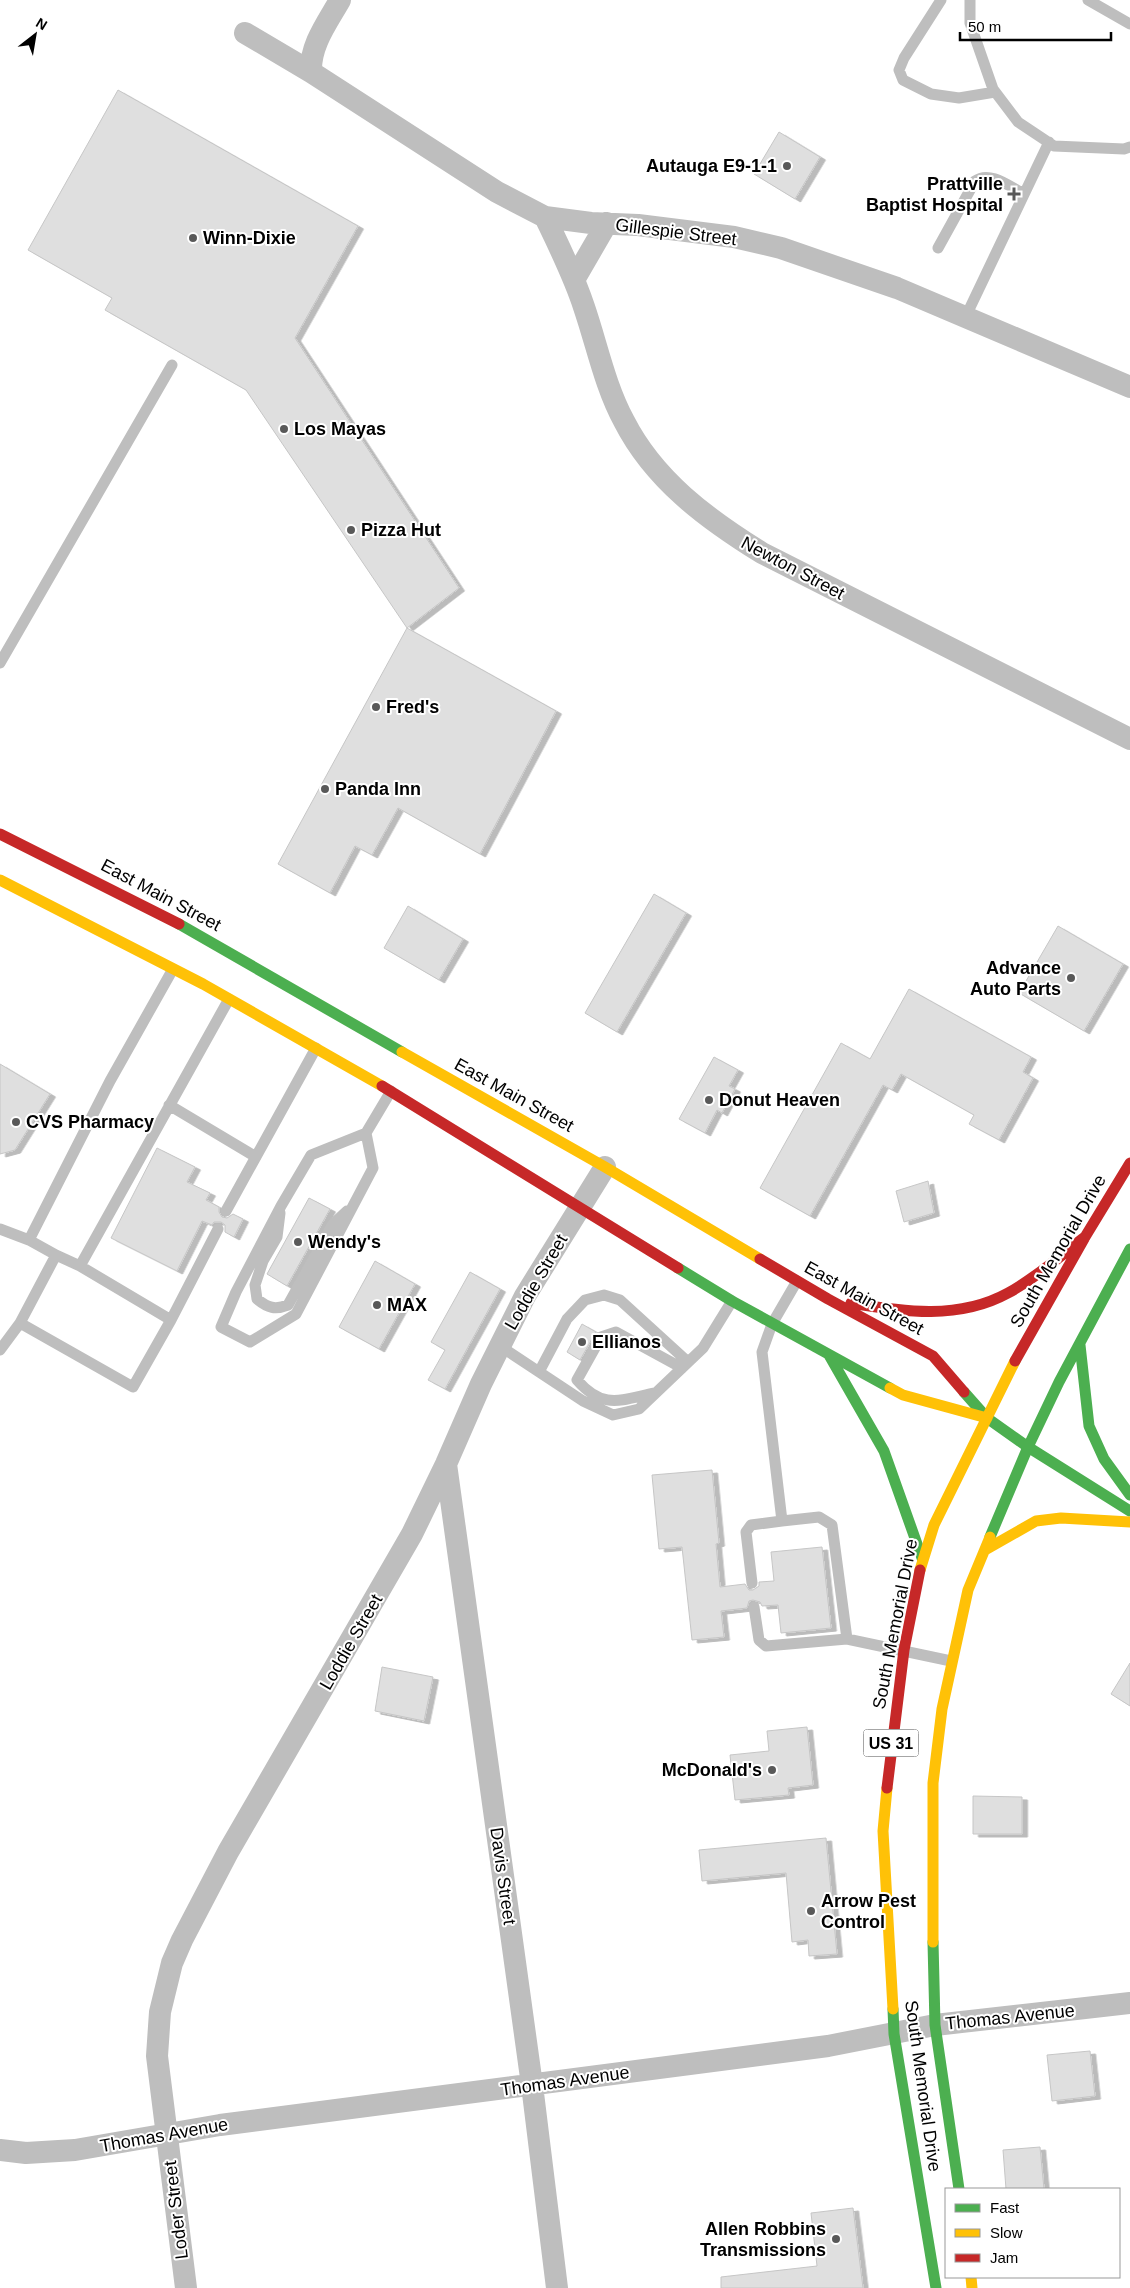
<svg xmlns="http://www.w3.org/2000/svg" width="1130" height="2288" viewBox="0 0 1130 2288" font-family="Helvetica,sans-serif">
  <style>
    .building { fill: #dfdfdf; stroke: #c6c6c6; filter: url(#shadow) }
    .lines { fill: none; stroke-linecap: round; stroke-linejoin: round }
    .lane { stroke: #bebebe; stroke-width: 11 }
    .street { stroke: #bebebe; stroke-width: 22 }
    .fast { stroke: #4caf50; stroke-width: 11 }
    .slow { stroke: #ffc107; stroke-width: 11 }
    .jam { stroke: #c62828; stroke-width: 11 }
    .poi-dot { fill: #595959; stroke: #fff; stroke-width: 2 }
    .labels { text-anchor: middle; stroke-width: 4; stroke-linejoin: round; paint-order: stroke }
    .shield { fill: #fff; stroke: #4c4c4c; stroke-width: 1 }
    .shield-label { font-size: 16px; font-weight: bold; fill: #000 }
    .poi-label { font-size: 18px; font-weight: bold; fill: #000; stroke: #fff; text-anchor: start }
    .street-label { font-size: 18px; fill: #000; stroke: #fff }
  </style>
  <defs>
    <filter id="shadow"><feDropShadow dx="5.5" dy="3" stdDeviation="0" flood-color="#0004"/></filter>
  </defs>
  <rect width="100%" height="100%" fill="#fff"/>
  <path class="building" d="M118,90L358,226L295,338L459,588L407,628L246,390L105,310L112,298L28,250Z
    M779,132L820,157L795,199L754,174Z
    M407,628L556,711L480,854L398,808L372,855L355,846L330,893L278,864Z
    M654,894L686,913L617,1032L585,1013Z
    M408,906L463,939L439,980L384,948Z
    M1058,926L1123,964L1084,1031L1019,993Z
    M909,989L1031,1057L1023,1072L1033,1078L999,1140L969,1124L974,1115L901,1074L892,1090L883,1085L810,1216L760,1188L841,1043L870,1059Z
    M714,1057L738,1070L729,1086L735,1089L722,1113L717,1110L705,1133L679,1119Z
    M0,1064L50,1094L15,1150L0,1154Z
    M157,1148L195,1167L187,1182L210,1193L206,1200L219,1207V1212L222,1217L227,1218L233,1214L243,1219L234,1237L225,1232V1225L221,1222H214L212,1225L202,1221L177,1271L111,1238Z
    M928,1181L934,1213L904,1222L896,1191Z
    M309,1198L330,1209L287,1286L267,1274Z
    M375,1261L415,1284L379,1349L339,1327Z
    M470,1272L500,1289L445,1389L428,1380L445,1350L431,1342Z
    M582,1324L596,1332L580,1360L567,1352Z
    M712,1470L719,1543L716,1544L720,1587L745,1584L749,1590H753L759,1586V1582L774,1581L771,1552L822,1547L831,1628L781,1633L778,1605L762,1606L760,1602L753,1600L749,1601L747,1608L721,1611L724,1637L692,1640L682,1547L659,1549L652,1475Z
    M1130,1663V1706L1111,1694Z
    M382,1667L433,1677L424,1721L375,1711Z
    M807,1727L813,1785L788,1788L789,1795L735,1800L730,1755L769,1751L767,1731Z
    M973,1796L1022,1797V1834H973Z
    M826,1838L837,1954L809,1956L808,1940L792,1942L786,1873L702,1881L699,1850Z
    M1090,2051L1095,2096L1052,2101L1047,2055Z
    M1040,2147L1044,2189H1006L1003,2150Z
    M853,2208L863,2288H721V2277L817,2266L811,2213Z"/>
  <g class="lines">
    <path class="lane" d="M941,0L904,58L899,70L903,80L931,94L959,98L995,92
      M970,0V23L993,89L1018,122L1054,146L1124,149L1130,147
      M1088,0L1130,24
      M938,248L975,181C990,170 1010,187 1024,194
      M966,316L1049,142
      M0,663L172,365
      M169,1105L256,1157
      M366,1133L373,1168L296,1314L250,1342L221,1327L236,1292L281,1206L311,1155L366,1133L391,1091
      M226,1211L316,1048
      M280,1213L277,1237L263,1261L255,1285L257,1299C268,1308 275,1310 288,1305L333,1224L347,1211
      M0,1229L29,1240L56,1255L20,1323L0,1350
      M29,1240L110,1081L173,969
      M56,1255L80,1266
      M797,1281L772,1324L762,1352L782,1521L819,1517L832,1525L847,1639L951,1661
      M171,1320L218,1229
      M20,1323L133,1387L171,1320L80,1266L229,999
      M500,1346L583,1401L613,1415L639,1409L703,1348L732,1301
      M539,1372L567,1319L585,1300L604,1295L620,1300L688,1362
      M655,1393C620,1400 603,1410 577,1380L601,1337L616,1332L682,1368
      M752,1583L746,1532L751,1525L782,1521
      M754,1607L759,1640L766,1646L847,1639"/>
    <path class="street" d="M245,33L311,72L497,192L545,217L591,223L638,225L734,237L781,248L897,288L1130,387
      M311,72C310,45 327,23 340,0
      M545,217C559,246 574,276 584,307C597,345 605,386 624,421C654,480 707,519 762,553L1130,739
      M574,280L607,223
      M446,1464L532,2085L557,2288
      M0,2150L26,2153L75,2150L220,2125L828,2046L935,2025L1130,2003
      M186,2288L157,2056L160,2012L172,1963L182,1940L228,1852L412,1534L446,1464L481,1384L525,1296L605,1167"/>
    <path class="fast" d="M179,924L402,1052
      M678,1268L732,1301L890,1388
      M1080,1345L1089,1426L1104,1459L1130,1495
      M829,1355L884,1451L922,1558
      M964,1392L987,1418L1028,1447L1130,1511
      M990,1537L1028,1447L1059,1382L1130,1249
      M933,1942L935,2025L959,2189
      M893,2009L894,2034L936,2288"/>
    <path class="slow" d="M0,880L203,984L382,1086
      M402,1052L605,1167L760,1259
      M890,1388L903,1395L987,1418
      M985,1550L1036,1521L1061,1518L1130,1522
      M920,1570L934,1525L1015,1361
      M887,1788L883,1831L893,2009
      M933,1942V1783L942,1709L968,1590L990,1537
      M971,2277L972,2288"/>
    <path class="jam" d="M0,834L179,924
      M382,1086L678,1268
      M760,1259L828,1299L933,1356L964,1392
      M851,1303C904,1312 959,1320 1008,1293C1036,1278 1060,1256 1085,1237
      M1015,1361L1085,1237L1130,1163
      M887,1788L904,1650L920,1570"/>
  </g>
  <g class="poi-dot">
    <circle cx="787" cy="166" r="5"/>
    <path d="M1011.5 186.5h5v5h5v5h-5v5h-5v-5h-5v-5h5z"/>
    <circle cx="193" cy="238" r="5"/>
    <circle cx="284" cy="429" r="5"/>
    <circle cx="351" cy="530" r="5"/>
    <circle cx="376" cy="707" r="5"/>
    <circle cx="325" cy="789" r="5"/>
    <circle cx="1071" cy="978" r="5"/>
    <circle cx="709" cy="1100" r="5"/>
    <circle cx="16" cy="1122" r="5"/>
    <circle cx="298" cy="1242" r="5"/>
    <circle cx="377" cy="1305" r="5"/>
    <circle cx="582" cy="1342" r="5"/>
    <circle cx="772" cy="1770" r="5"/>
    <circle cx="811" cy="1911" r="5"/>
    <circle cx="836" cy="2239" r="5"/>
  </g>
  <g class="labels">
    <rect class="shield" x="863.5" y="1729.5" width="55" height="27" rx="4"/>
    <g class="shield-label">
      <text x="891" y="1749">US 31</text>
    </g>
    <g class="poi-label">
      <text x="777" y="172" text-anchor="end">Autauga E9-1-1</text>
      <text x="1003" y="190" text-anchor="end">Prattville<tspan x="1003" dy="21">Baptist Hospital</tspan></text>
      <text x="203" y="244">Winn-Dixie</text>
      <text x="294" y="435">Los Mayas</text>
      <text x="361" y="536">Pizza Hut</text>
      <text x="386" y="713">Fred's</text>
      <text x="335" y="795">Panda Inn</text>
      <text x="1061" y="974" text-anchor="end">Advance<tspan x="1061" dy="21">Auto Parts</tspan></text>
      <text x="719" y="1106">Donut Heaven</text>
      <text x="26" y="1128">CVS Pharmacy</text>
      <text x="308" y="1248">Wendy's</text>
      <text x="387" y="1311">MAX</text>
      <text x="592" y="1348">Ellianos</text>
      <text x="762" y="1776" text-anchor="end">McDonald's</text>
      <text x="821" y="1907">Arrow Pest<tspan x="821" dy="21">Control</tspan></text>
      <text x="826" y="2235" text-anchor="end">Allen Robbins<tspan x="826" dy="21">Transmissions</tspan></text>
    </g>
    <g class="street-label">
      <text transform="translate(676 232) rotate(7)" y="6">Gillespie Street</text>
      <text transform="translate(793 568) rotate(28)" y="6">Newton Street</text>
      <text transform="translate(161 895) rotate(28)" y="6">East Main Street</text>
      <text transform="translate(514 1095) rotate(29)" y="6">East Main Street</text>
      <text transform="translate(1058 1251) rotate(-60)" y="6">South Memorial Drive</text>
      <text transform="translate(536 1282) rotate(-60)" y="6">Loddie Street</text>
      <text transform="translate(864 1298) rotate(29)" y="6">East Main Street</text>
      <text transform="translate(895 1624) rotate(-79)" y="6">South Memorial Drive</text>
      <text transform="translate(351 1642) rotate(-60)" y="6">Loddie Street</text>
      <text transform="translate(503 1876) rotate(82)" y="6">Davis Street</text>
      <text transform="translate(1010 2017) rotate(-6)" y="6">Thomas Avenue</text>
      <text transform="translate(565 2081) rotate(-8)" y="6">Thomas Avenue</text>
      <text transform="translate(923 2086) rotate(82)" y="6">South Memorial Drive</text>
      <text transform="translate(164 2135) rotate(-10)" y="6">Thomas Avenue</text>
      <text transform="translate(176 2210) rotate(-97)" y="6">Loder Street</text>
    </g>
  </g>
  <rect x="945" y="2188" width="175" height="90" fill="#ffffff" stroke="#999999"/>
  <rect x="955" y="2204" width="25" height="8" fill="#4caf50" stroke="#999999"/>
  <text x="990" y="2213" font-size="15" fill="#000000">Fast</text>
  <rect x="955" y="2229" width="25" height="8" fill="#ffc107" stroke="#999999"/>
  <text x="990" y="2238" font-size="15" fill="#000000">Slow</text>
  <rect x="955" y="2254" width="25" height="8" fill="#c62828" stroke="#999999"/>
  <text x="990" y="2263" font-size="15" fill="#000000">Jam</text>
  <g transform="translate(35 35) rotate(31)" stroke="#ffffff" stroke-width="4" paint-order="stroke">
  <path d="M0-4L9 19L0 12L-9 19Z" fill="#000000"/>
  <text y="-8" font-size="14" font-weight="bold" text-anchor="middle" fill="#000000">N</text>
  </g>
  <path d="M960 32v8h151v-8" fill="none" stroke="#000000" stroke-width="2.5"/>
  <text x="968" y="32" font-size="15" fill="#000000" stroke="#ffffff" stroke-width="4" paint-order="stroke">50 m</text>
</svg>
